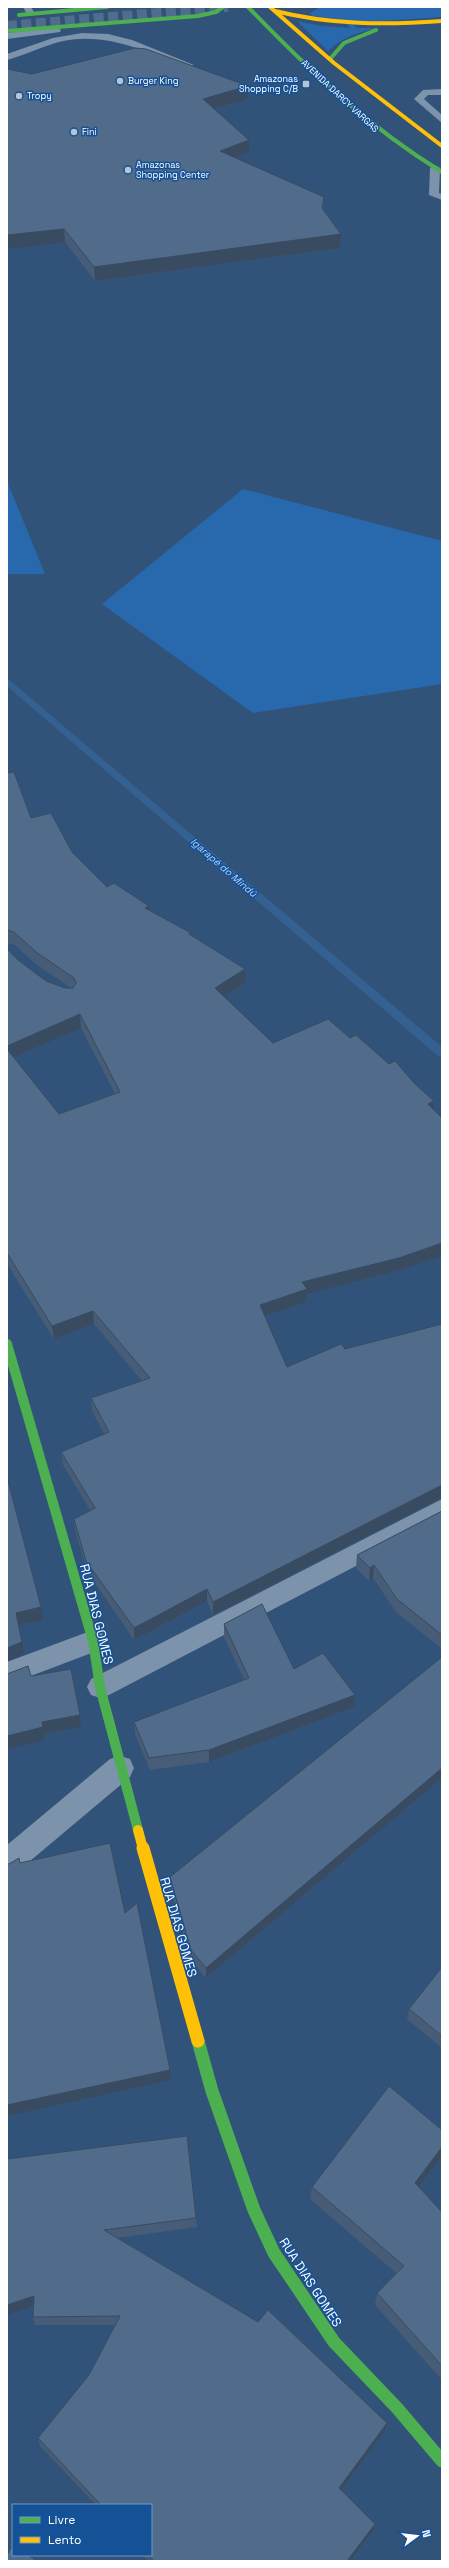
<svg xmlns="http://www.w3.org/2000/svg" width="449" height="2568" viewBox="0 0 449 2568" font-family="'Space Grotesk',sans-serif">
  <style>
    .green { fill: #2869ae }
    .lines { fill: none; stroke-linecap: round; stroke-linejoin: round }
    .stream { fill: #356092; fill-rule: evenodd }
    .secondary-tunnel { stroke: #516d8d; stroke-width: 10; stroke-dasharray: 10 4.5; stroke-linecap: butt }
    .lane { fill: #7c93ab; fill-rule: evenodd }
    .street { fill: #7c93ab; fill-rule: evenodd }
    .fast-far2 { stroke: #4caf50; stroke-width: 4 }
    .fast-far1 { stroke: #4caf50; stroke-width: 10 }
    .fast { stroke: #4caf50; stroke-width: 13 }
    .slow-far2 { stroke: #ffc107; stroke-width: 4 }
    .slow-far1 { stroke: #ffc107; stroke-width: 10 }
    .slow { stroke: #ffc107; stroke-width: 13 }
    .wall { fill: #465c77; fill-rule: evenodd }
    .shaded-wall { fill: #394b61 }
    .building { fill: #516b8a; stroke: #394b61 }
    .poi-dot { fill: #b7c3d0; stroke: #145197; stroke-width: 1.5 }
    .labels { text-anchor: middle; stroke-width: 3; stroke-linejoin: round; paint-order: stroke }
    .far-poi-label { font-size: 9px; fill: #fff; stroke: #145197; text-anchor: start }
    .far-street-label { font-size: 9px; fill: #fff; stroke: #145197 }
    .far-water-label { font-size: 10px; font-style: italic; fill: #b2d5f9; stroke: #145197 }
    .near-street-label { font-size: 13px; fill: #fff; stroke: #145197 }
  </style>
  <rect width="100%" height="100%" fill="#325379"/>
  <path class="green" d="M320,7H442V17L382,21H351L357,28H380C359,32 344,36 328,51L297,21L322,26L350,28L343,20L312,16L310,13Z
    M7,481L45,574H7Z
    M243,489L442,541V684L253,713L102,604Z"/>
  <g class="lines">
    <path class="stream" d="M7,678L442,1047V1057L438,1056L7,686Z"/>
    <path class="secondary-tunnel" d="M7,26L228,7"/>
    <path class="lane" d="M57,27L61,30L60,32L7,39V33Z
      M82,33L108,34L132,40L194,65L186,67C144,51 105,31 59,42C41,47 25,55 7,60V54L53,38Z
      M442,89V95H428L424,99L442,115V123L414,99L423,90Z
      M435,165L440,168L439,193L442,194V200L429,195L430,168Z
      M442,1499V1521L109,1695L100,1698L91,1695L87,1687L91,1679Z"/>
    <path class="street" d="M23,7H31L35,14L28,16Z
      M93,1630L102,1633L106,1641L102,1649L7,1685V1662Z
      M120,1756L130,1759L134,1768L130,1777L17,1872L7,1876V1845L110,1759Z"/>
    <path class="fast-far2" d="M248,7C308,69 368,127 442,172
      M19,15L107,7
      M7,31L198,16L216,12L223,7
      M330,59L344,43L376,30"/>
    <path class="fast-far1" d="M7,1344L93,1641L100,1687L138,1830"/>
    <path class="fast" d="M198,2041L212,2091L254,2210L274,2253L334,2342L397,2408L442,2461"/>
    <path class="slow-far2" d="M270,7L334,63L442,146
      M275,11C331,25 385,25 442,21"/>
    <path class="slow-far1" d="M138,1830L143,1849"/>
    <path class="slow" d="M143,1848L198,2041"/>
  </g>
  <path class="wall" d="M32,74L248,86V99L214,109L249,140V152L235,158L324,197L323,209L340,248L95,281L65,242Z
    M7,771L31,818L72,852L107,887L149,910L191,935L245,983L223,996L397,1271L307,1294L306,1302L265,1316L287,1367L345,1349L442,1324V1498H441L213,1615L207,1601L134,1640L88,1573L75,1531L74,1519L90,1510L63,1465L61,1452L104,1434L92,1411L91,1398L142,1381L94,1324L54,1339L7,1264V949L18,960L46,981L65,988H71L37,965L15,945L7,943ZM81,1028L115,1094L59,1114L13,1057Z
    M442,1511V1649L396,1612L373,1578L369,1581L356,1568L357,1555Z
    M224,1624L354,1707L209,1762L150,1770L135,1734L134,1722L244,1680L224,1637Z
    M442,1657V1778L206,1978L191,1961L170,1889V1877Z
    M442,1967V2048L407,2019L409,2009Z
    M442,2130V2156L419,2187L442,2212V2380L375,2305L377,2293L396,2273L310,2199L312,2187Z
    M7,2159L196,2218L197,2227L117,2238L385,2431L342,2490L375,2524L373,2531L350,2561H148L143,2555H151V2505H96L40,2446L38,2438L89,2375L115,2325H35L33,2317L34,2306L7,2315Z"/>
  <path class="shaded-wall" d="M248,86V99L203,112V99Z
    M249,140V152L220,164V151Z
    M64,229L65,242L7,249V235Z
    M341,234L340,248L95,281L94,267Z
    M149,906V919L145,908Z
    M245,969V983L215,1002V988Z
    M80,1014L81,1028L7,1060V1046Z
    M434,1101L433,1114L428,1104Z
    M442,1243V1256L397,1271L307,1294L306,1302L260,1318V1305L302,1282Z
    M93,1311L94,1324L54,1339L52,1326Z
    M442,1485L441,1498L213,1615V1602Z
    M374,1565L373,1578L369,1581L370,1568Z
    M207,1589V1601L134,1640V1628Z
    M41,1607L43,1620L17,1625L16,1613Z
    M22,1642L24,1654L7,1661V1648Z
    M355,1695L354,1707L209,1762V1750Z
    M80,1715L81,1727L44,1734L45,1740L7,1749V1736L42,1722Z
    M442,1768V1778L206,1978V1968Z
    M170,2070V2080L7,2116V2105Z
    M442,2147V2156L412,2196L415,2183Z
    M34,2296L36,2305L7,2315V2305Z
    M387,2423L385,2431L338,2495L339,2488Z
    M375,2524L373,2531L350,2561H347Z"/>
  <path class="building" d="M135,48L146,49L248,86L203,99L249,140L220,151L324,197L322,208L341,234L94,267L64,229L7,235V69L32,74Z
    M7,771L8,773L14,772L31,818L51,813L72,852L107,887L114,883L149,906L145,908L191,933L189,934L245,969L215,988L273,1043L328,1019L350,1038L356,1035L389,1064L395,1061L415,1084L434,1101L428,1104L442,1118V1243L399,1258L302,1282L307,1289L260,1305L287,1367L341,1344L345,1349L442,1324V1485L213,1602L207,1589L134,1628L86,1561L74,1519L95,1508L61,1452L109,1432L91,1398L150,1378L93,1311L52,1326L7,1253V1049L59,1114L120,1092L80,1014L7,1046V949L18,960L46,981L65,988H73L76,983L74,978L36,952L14,932L7,930Z
    M7,1477L41,1607L16,1613L22,1642L7,1648Z
    M442,1511V1635L397,1599L374,1565L370,1568L357,1555Z
    M262,1604L294,1669L323,1653L355,1695L209,1750L149,1758L134,1722L249,1678L224,1624Z
    M442,1657V1768L206,1968L191,1950L170,1877Z
    M28,1666L31,1676L71,1669L80,1715L42,1722L43,1727L7,1736V1674Z
    M110,1843L125,1913L137,1903L170,2070L7,2105V1865L19,1858L20,1863Z
    M442,1967V2036L409,2009Z
    M389,2086L442,2130V2147L415,2183L442,2212V2366L377,2293L404,2266L312,2187Z
    M187,2136L196,2218L104,2230L258,2322L268,2310L387,2423L339,2488L375,2524L347,2561H154L148,2555H151V2505H101L38,2438L89,2375L120,2316L33,2317L34,2296L7,2305V2159Z
    M13,2545V2555H28L37,2561H7V2555Z"/>
  <g class="poi-dot">
    <circle cx="120" cy="81" r="4"/>
    <rect x="302" y="80" width="8" height="8" rx="2"/>
    <circle cx="19" cy="96" r="4"/>
    <circle cx="74" cy="132" r="4"/>
    <circle cx="128" cy="170" r="4"/>
  </g>
  <g class="labels">
    <g class="far-poi-label">
      <text x="298" y="82" text-anchor="end">Amazonas<tspan x="298" dy="10">Shopping C/B</tspan></text>
      <text x="128" y="84">Burger King</text>
      <text x="27" y="99">Tropy</text>
      <text x="82" y="135">Fini</text>
      <text x="136" y="168">Amazonas<tspan x="136" dy="10">Shopping Center</tspan></text>
    </g>
    <g class="far-street-label">
      <text transform="translate(340 96) rotate(43)" y="3">AVENIDA DARCY VARGAS</text>
    </g>
    <g class="far-water-label">
      <text transform="translate(224 867) rotate(41)" y="4">Igarapé do Mindú</text>
    </g>
    <g class="near-street-label">
      <text transform="translate(97 1614) rotate(76)" y="5">RUA DIAS GOMES</text>
      <text transform="translate(179 1927) rotate(74)" y="5">RUA DIAS GOMES</text>
      <text transform="translate(311 2282) rotate(57)" y="5">RUA DIAS GOMES</text>
    </g>
  </g>
  <rect width="449" height="2568" fill="none" stroke="#ffffff" stroke-width="16"/>
  <rect x="12" y="2504" width="140" height="52" fill="#145197" stroke="#7297c1"/>
  <rect x="20" y="2517" width="20" height="6" fill="#4caf50" stroke="#7297c1"/>
  <text x="48" y="2524" font-size="12" fill="#ffffff">Livre</text>
  <rect x="20" y="2537" width="20" height="6" fill="#ffc107" stroke="#7297c1"/>
  <text x="48" y="2544" font-size="12" fill="#ffffff">Lento</text>
  <g transform="translate(417 2536) rotate(75)" stroke="#145197" stroke-width="3" paint-order="stroke">
  <path d="M0-3L7 15L0 10L-7 15Z" fill="#ffffff"/>
  <text y="-6" font-size="11" font-weight="bold" text-anchor="middle" fill="#ffffff">N</text>
  </g>
</svg>
